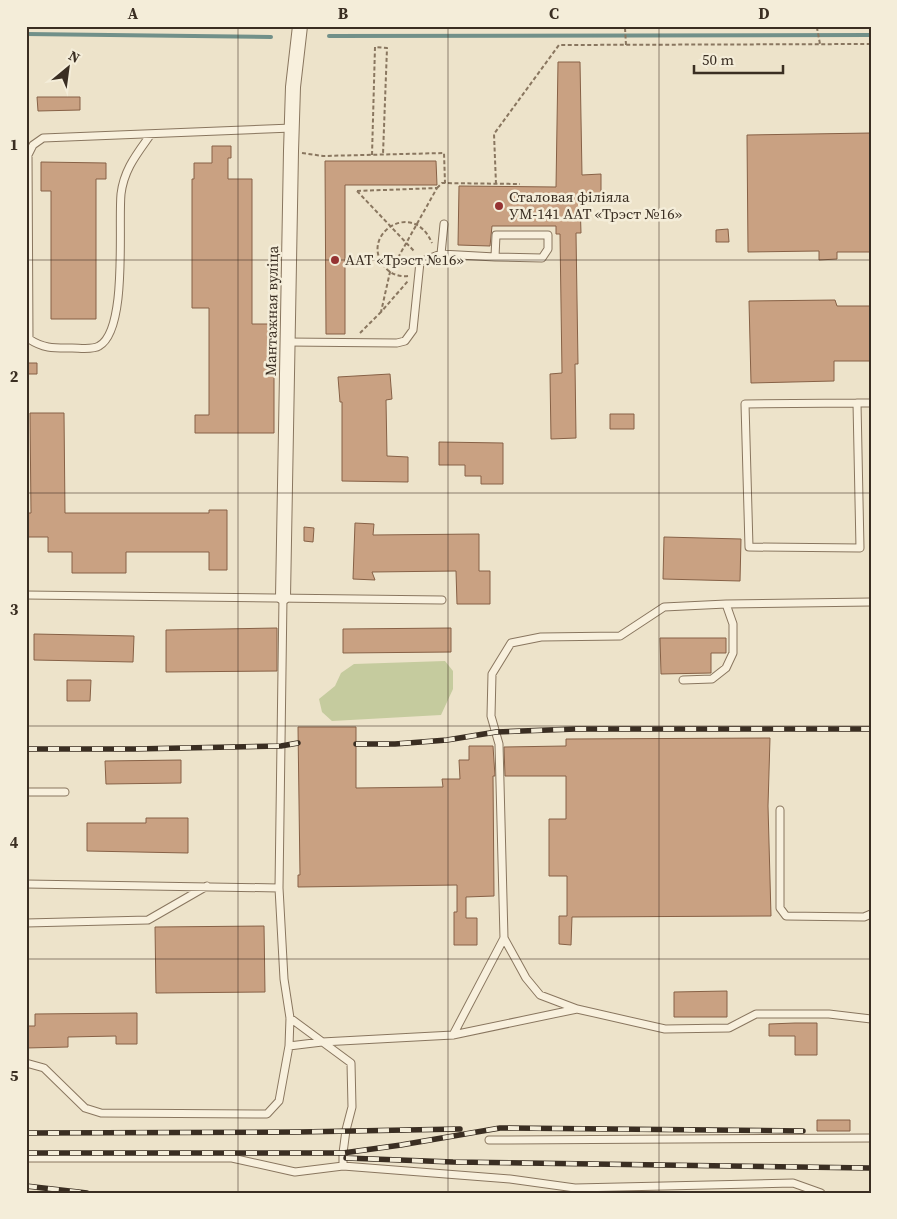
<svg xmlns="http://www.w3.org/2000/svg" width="897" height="1219" viewBox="0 0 897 1219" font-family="'Source Serif 4',serif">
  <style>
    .green { fill: #c5cb9e }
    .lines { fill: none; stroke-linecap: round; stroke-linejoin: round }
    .stream { stroke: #719089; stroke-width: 4 }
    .building { fill: #c9a182; stroke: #876146 }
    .service-casing { stroke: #89765f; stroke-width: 9 }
    .minor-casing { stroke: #89765f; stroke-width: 16 }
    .path { stroke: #89765f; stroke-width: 2; stroke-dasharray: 4 2.5; stroke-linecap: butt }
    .service { stroke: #f8f0dd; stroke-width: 7 }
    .minor { stroke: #f8f0dd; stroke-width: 14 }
    .rail-casing { stroke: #3a2e22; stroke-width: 5.5 }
    .rail { stroke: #f4edd9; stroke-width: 4; stroke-dasharray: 11; stroke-linecap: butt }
    .grid { fill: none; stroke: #3a2e22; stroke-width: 1; stroke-opacity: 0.55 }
    .poi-dot { fill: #953332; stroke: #f4edd9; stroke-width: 2 }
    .labels { text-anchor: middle; stroke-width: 5; stroke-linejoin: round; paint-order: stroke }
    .poi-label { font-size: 15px; fill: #3a2e22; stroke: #f4edd9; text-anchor: start }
    .street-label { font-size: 15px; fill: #3a2e22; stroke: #f4edd9 }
    .neatline { fill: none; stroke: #3a2e22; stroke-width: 2 }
    .grid-label { font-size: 16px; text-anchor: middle; font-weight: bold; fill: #3a2e22 }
  </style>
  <rect width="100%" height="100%" fill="#ede3ca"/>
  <path class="green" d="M445,661L453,671V689L441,715L332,721L322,712L319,699L335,686L341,673L354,664Z"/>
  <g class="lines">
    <path class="stream" d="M26,34L271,37
      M329,36L871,35"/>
  </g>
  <path class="building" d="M558,62H580L582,175L601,174V202L580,201L581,233H576L578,364H575L576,438L551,439L550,374L562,373L560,234H556V226H492L490,246L458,245L459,186L556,187Z
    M37,97H80V110L38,111Z
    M871,133V252H837V259L819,260V251L748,252L747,135Z
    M212,146H231V158H228V179H252V324H274V433H195V415H209V308H192V179H194V163H212Z
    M325,161H436L437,185H345V334H326Z
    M41,162L106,163V179H96V319H51V191H41Z
    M728,229L729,242H716V230Z
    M835,300L837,306H871V361H834V381L751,383L749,301Z
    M26,363H37V374H26Z
    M390,374L392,399L386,400L387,456L408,457V482L342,481V402H340L338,377Z
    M30,413H64L65,513H209V510H227V570H209V552H126V573H72V552H48V537H26V513H31Z
    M610,414H634V429H610Z
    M439,442L503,443V484H481V476H465V465H439Z
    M355,523L374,524L373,535L479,534V571H490V604H457L456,571L372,572L375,580L353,579Z
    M304,527L314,528L313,542L304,541Z
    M664,537L741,539L740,581L663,579Z
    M277,628V671L166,672V630Z
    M451,628V652L343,653V629Z
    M34,634L134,636L133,662L34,660Z
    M660,638H726V653H711V673L661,674Z
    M67,680H91L90,701H67Z
    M298,727H356V788L443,787L442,779H460L459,760H469V746H493L495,776H493L494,896L466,897V918H477V945H454V912H457V885L298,887V875H300Z
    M770,738L768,806L771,916L572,917L571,945L559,944V916H567V876H549V819H566V776H505L504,747L566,746V739Z
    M181,760V783L106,784L105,761Z
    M146,818H188V853L87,851V823H146Z
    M264,926L265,992L156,993L155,927Z
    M727,991V1017H674V992Z
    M137,1013V1044H116V1036L68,1037V1047L26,1048V1026H35V1014Z
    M795,1023H817V1055H795V1036H769V1024Z
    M817,1120H850V1131H817Z"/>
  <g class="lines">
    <g class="service-casing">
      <path id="service" d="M151,134C137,154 124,169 121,194C118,225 128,330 99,346C93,350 80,348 72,348C55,348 44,349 29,339L28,155L33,145L43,138L292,128
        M496,235H548V249L542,258L495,257Z
        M441,254L444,224
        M287,342L397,343L405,341L413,330L420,262L441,254L495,257
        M857,403L860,548L749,547L745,404L857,403H871
        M26,595L442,600
        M683,680L712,679L726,668L733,653V624L726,604
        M26,792H65
        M780,810V908L786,916L864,917L871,914
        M26,884L279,888
        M26,923L148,920L207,886
        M504,938L526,978L540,995L577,1009
        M290,1018L351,1063L352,1107L346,1130L343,1153V1166
        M453,1035L504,938L499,744L491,716L492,674L511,643L541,637L620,636L664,607L726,604L871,602
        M289,1046L322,1042L453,1035L577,1009L665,1029L729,1028L756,1014H829L871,1019
        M26,1063L44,1068L85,1108L101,1113L267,1114L279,1101L289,1046L290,1018L284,979L279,888L283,597
        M489,1140L871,1138
        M26,1158H232L295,1172L343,1166L510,1179L575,1188L793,1183L821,1193"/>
    </g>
    <g class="minor-casing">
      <path id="minor" d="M283,597L291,151L293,87L300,26"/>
    </g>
    <path class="path" d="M626,45L625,28H817L820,44
      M302,153L323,156L444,153L445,183
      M372,155L375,47L387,48L383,154
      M496,184L494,134L559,45L871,44
      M437,188L442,183L520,184
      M357,191L437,188L390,272L381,312L408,281
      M357,191L414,251
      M408,276C399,277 390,274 384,266C359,235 413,198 432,243
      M360,333L381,312"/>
    <use href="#service" class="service"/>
    <use href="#minor" class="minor"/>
    <g class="rail-casing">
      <path id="rail" d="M356,744H395L447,740L496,732L576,729H871
        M26,749H134L281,746L298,743
        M26,1133L299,1132L460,1129
        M26,1153H343L401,1145L500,1128L803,1131
        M346,1158L453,1162L870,1168
        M26,1186L87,1193"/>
    </g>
    <use href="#rail" class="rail"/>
  </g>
  <path class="grid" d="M238,26V1193M448,26V1193M659,26V1193M26,260H871M26,493H871M26,726H871M26,959H871"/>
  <g class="poi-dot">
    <circle cx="499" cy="206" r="5"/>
    <circle cx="335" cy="260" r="5"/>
  </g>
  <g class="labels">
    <g class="poi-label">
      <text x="509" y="202">Сталовая філіяла<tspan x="509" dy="17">УМ-141 ААТ «Трэст №16»</tspan></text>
      <text x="345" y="265">ААТ «Трэст №16»</text>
    </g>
    <g class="street-label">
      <text transform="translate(272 311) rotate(-89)" y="5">Мантажная вуліца</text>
    </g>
  </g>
  <rect width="897" height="1219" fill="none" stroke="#f4edd9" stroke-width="55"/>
  <g transform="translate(68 68) rotate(29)" stroke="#f4edd9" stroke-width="4" paint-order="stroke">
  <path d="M0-4L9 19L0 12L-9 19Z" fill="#3a2e22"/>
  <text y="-8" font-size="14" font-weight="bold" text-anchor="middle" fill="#3a2e22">N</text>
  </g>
  <path d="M694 65v8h89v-8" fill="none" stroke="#3a2e22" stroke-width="2.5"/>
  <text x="702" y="65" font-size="15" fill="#3a2e22" stroke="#f4edd9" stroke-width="4" paint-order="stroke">50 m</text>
  <rect x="28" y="28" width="842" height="1164" class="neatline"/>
  <g class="grid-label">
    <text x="133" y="19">A</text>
    <text x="343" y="19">B</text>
    <text x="554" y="19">C</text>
    <text x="764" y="19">D</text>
    <text x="14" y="150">1</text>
    <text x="14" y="382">2</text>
    <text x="14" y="615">3</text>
    <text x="14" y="848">4</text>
    <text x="14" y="1081">5</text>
  </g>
</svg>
